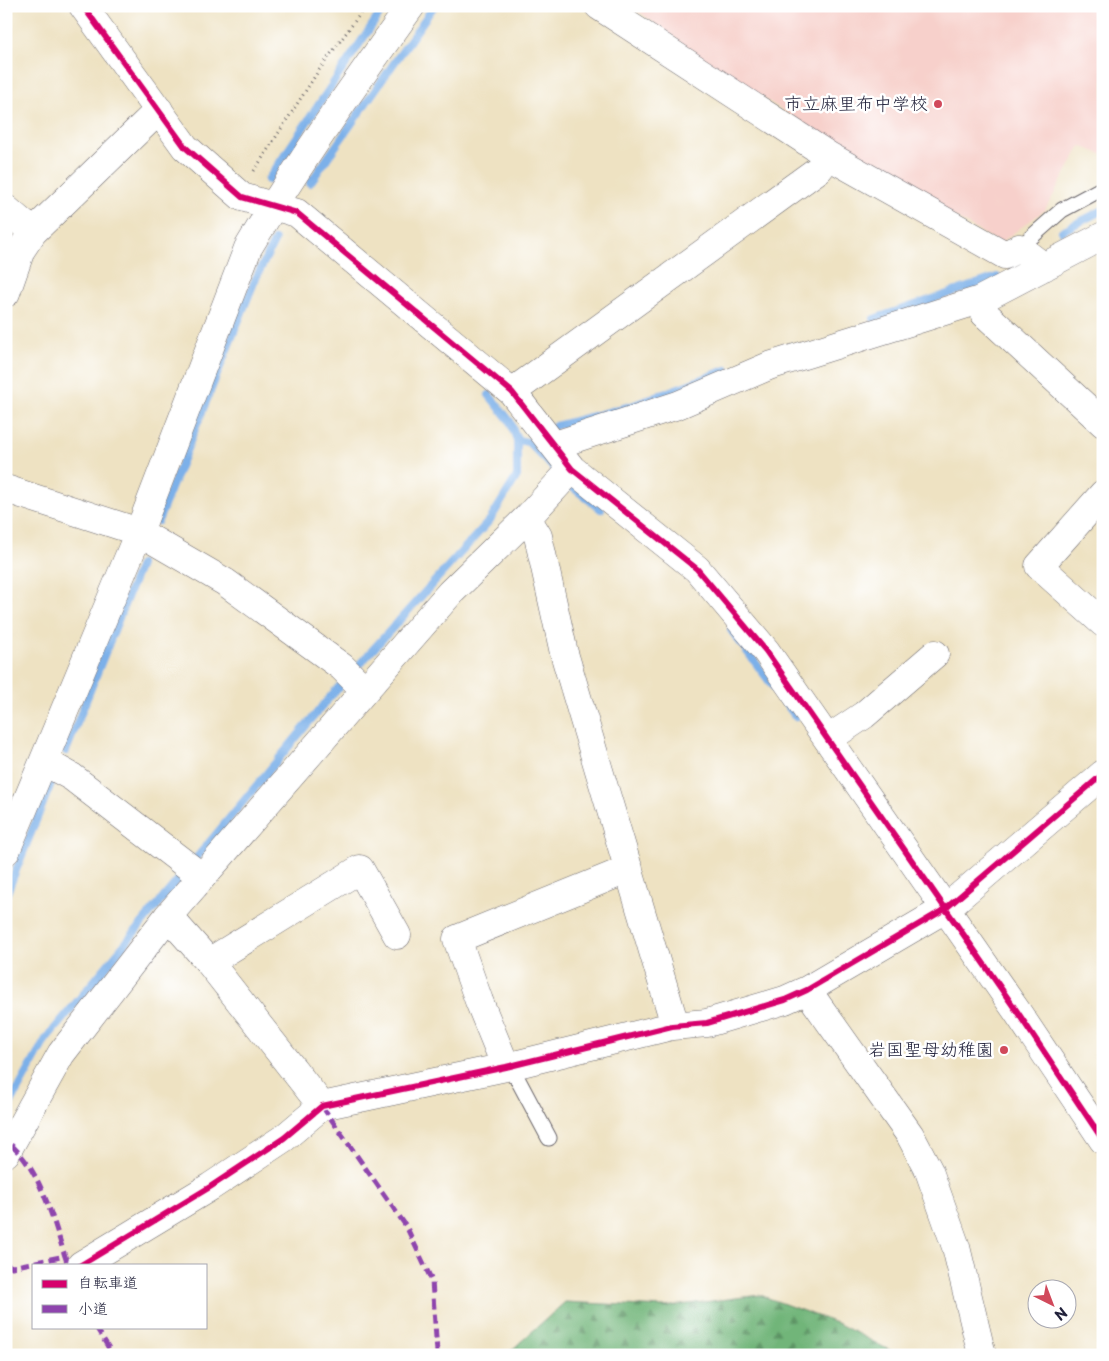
<svg xmlns="http://www.w3.org/2000/svg" width="1109" height="1361" viewBox="0 0 1109 1361" font-family="'Playpen Sans','Klee One',sans-serif">
  <style>
    .built { fill: #f7d0cb }
    .forest { fill: url(#forest-firs); stroke: #4a6c5a }
    .lines { fill: none; stroke-linecap: round; stroke-linejoin: round }
    .stream { stroke: #7bb0e9; stroke-width: 8 }
    .service-casing { stroke: #69656a; stroke-width: 17 }
    .minor-casing { stroke: #69656a; stroke-width: 29 }
    .path { stroke: #69656a; stroke-width: 3; stroke-dasharray: 1 4; stroke-linecap: butt }
    .service { stroke: #fff; stroke-width: 15 }
    .minor { stroke: #fff; stroke-width: 28 }
    .quiet { stroke: #8e44ad; stroke-width: 5; stroke-dasharray: 10 5; stroke-linecap: butt }
    .cycleway-casing { stroke: #fff; stroke-width: 9 }
    .cycleway { stroke: #d6006c; stroke-width: 6 }
    .poi-dot { fill: #d1495b; stroke: #fff; stroke-width: 2 }
    .labels { text-anchor: middle; stroke-width: 5; stroke-linejoin: round; paint-order: stroke }
    .poi-label { font-size: 18px; fill: #22223b; stroke: #fff; text-anchor: end }
  </style>
  <defs>
    <pattern id="forest-firs" width="22" height="20" patternUnits="userSpaceOnUse" patternTransform="scale(1.25)"><rect width="22" height="20" fill="#71b579"/><path d="M5 1l3.5 6h-7zM16 11l3.5 6h-7z" fill="#5c9364"/></pattern>
  </defs>
  <rect width="100%" height="100%" fill="#fff"/>
  <filter id="ink" filterUnits="userSpaceOnUse"><feTurbulence type="fractalNoise" baseFrequency=".02" numOctaves="2"/><feDisplacementMap in="SourceGraphic" scale="10" xChannelSelector="R" yChannelSelector="G"/><feConvolveMatrix kernelMatrix="1 2 1 2 8 2 1 2 1" color-interpolation-filters="sRGB"/></filter>
  <filter id="wash" filterUnits="userSpaceOnUse"><feTurbulence type="fractalNoise" baseFrequency=".0096" numOctaves="4" result="noise"/><feDisplacementMap in="SourceGraphic" scale="20" xChannelSelector="R" yChannelSelector="G"/><feGaussianBlur stdDeviation="1.12" result="paint"/><feColorMatrix in="noise" values="0 0 0 0 0 0 0 0 0 0 0 0 0 0 0 0 0 1.4 0 .05"/><feComposite in="paint" operator="in"/></filter>
  <g filter="url(#wash)">
    <rect width="100%" height="100%" fill="#eee2c2"/>
    <path class="built" d="M631,6H1103V155L1081,146L1045,210L1000,243L907,190L709,63Z"/>
    <path class="forest" d="M760,1295L839,1324L899,1355H506L565,1302L664,1307Z"/>
    <g class="lines">
      <path class="stream" d="M268,180L385,6
        M310,183L434,6
        M1062,231L1103,210
        M874,319L997,277
        M555,426L634,405L726,370
        M517,440L528,442L571,486L601,509
        M158,521L255,280L275,240
        M731,630L796,717
        M66,751L140,565
        M6,895L54,776
        M6,1111L46,1039L330,697L490,520L517,476V440L510,421L489,395"/>
    </g>
  </g>
  <g filter="url(#ink)">
    <g class="lines">
      <g class="service-casing">
        <path id="service" d="M1019,248L1062,210L1103,188
          M506,1067L517,1078L549,1138"/>
      </g>
      <g class="minor-casing">
        <path id="minor" d="M83,6L185,147L242,197L297,213L512,392L572,469L697,569L766,651L1016,1010L1103,1140
          M599,6L829,156L1005,255L1019,248L1044,267
          M6,209L33,232
          M6,293L21,250L33,232L159,110
          M980,300L984,313L1103,423
          M512,392L819,169L829,156
          M555,445L678,405L769,366L980,300L1103,236
          M6,489L139,532L225,582L342,667L364,689
          M1103,494L1039,566L1103,623
          M527,518L538,536L564,653L672,1015V1026
          M828,739L864,715L935,654
          M45,762L72,777L202,877
          M6,851L139,532L248,248C297,165 354,85 411,6
          M168,916L209,962L322,1106
          M209,962L360,869L397,935
          M807,990L910,1135L929,1171L956,1247L982,1355
          M506,1067L479,1001L457,939L629,869
          M6,1153L61,1054L168,916L450,593L527,518L572,469
          M81,1265L210,1187L284,1138L322,1106L506,1067L672,1026L707,1023L785,1000L807,990L945,909L1103,774"/>
      </g>
      <path class="path" d="M254,171L319,70L366,6"/>
      <use href="#service" class="service"/>
      <use href="#minor" class="minor"/>
      <path class="quiet" d="M322,1106L406,1226L432,1281L437,1352
        M11,1145C43,1173 54,1225 68,1265
        M6,1264L12,1267L65,1256
        M96,1327L113,1355"/>
      <g class="cycleway-casing">
        <path id="cycleway" d="M83,6L185,147L242,197L297,213L512,392L572,469L697,569L766,651L1016,1010L1103,1140
          M81,1265L210,1187L284,1138L322,1106L506,1067L672,1026L707,1023L785,1000L807,990L945,909L1103,774"/>
      </g>
      <use href="#cycleway" class="cycleway"/>
    </g>
  </g>
  <g class="poi-dot">
    <circle cx="938" cy="104" r="5"/>
    <circle cx="1004" cy="1050" r="5"/>
  </g>
  <g class="labels">
    <g class="poi-label">
      <text x="928" y="110">市立麻里布中学校</text>
      <text x="994" y="1056">岩国聖母幼稚園</text>
    </g>
  </g>
  <rect width="1109" height="1361" fill="none" stroke="#fff" stroke-width="25"/>
  <rect x="32" y="1264" width="175" height="65" fill="#ffffff" stroke="#a7a7b1"/>
  <rect x="42" y="1280" width="25" height="8" fill="#d6006c" stroke="#a7a7b1"/>
  <text x="78" y="1288" font-size="15" fill="#22223b">自転車道</text>
  <rect x="42" y="1305" width="25" height="8" fill="#8e44ad" stroke="#a7a7b1"/>
  <text x="78" y="1314" font-size="15" fill="#22223b">小道</text>
  <g transform="translate(1052 1304) rotate(138)"><circle r="24" fill="#ffffff" stroke="#a7a7b1"/>
  <path d="M0-4L9 19L0 12L-9 19Z" fill="#d1495b"/>
  <text y="-8" font-size="14" font-weight="bold" text-anchor="middle" fill="#22223b">N</text>
  </g>
</svg>
